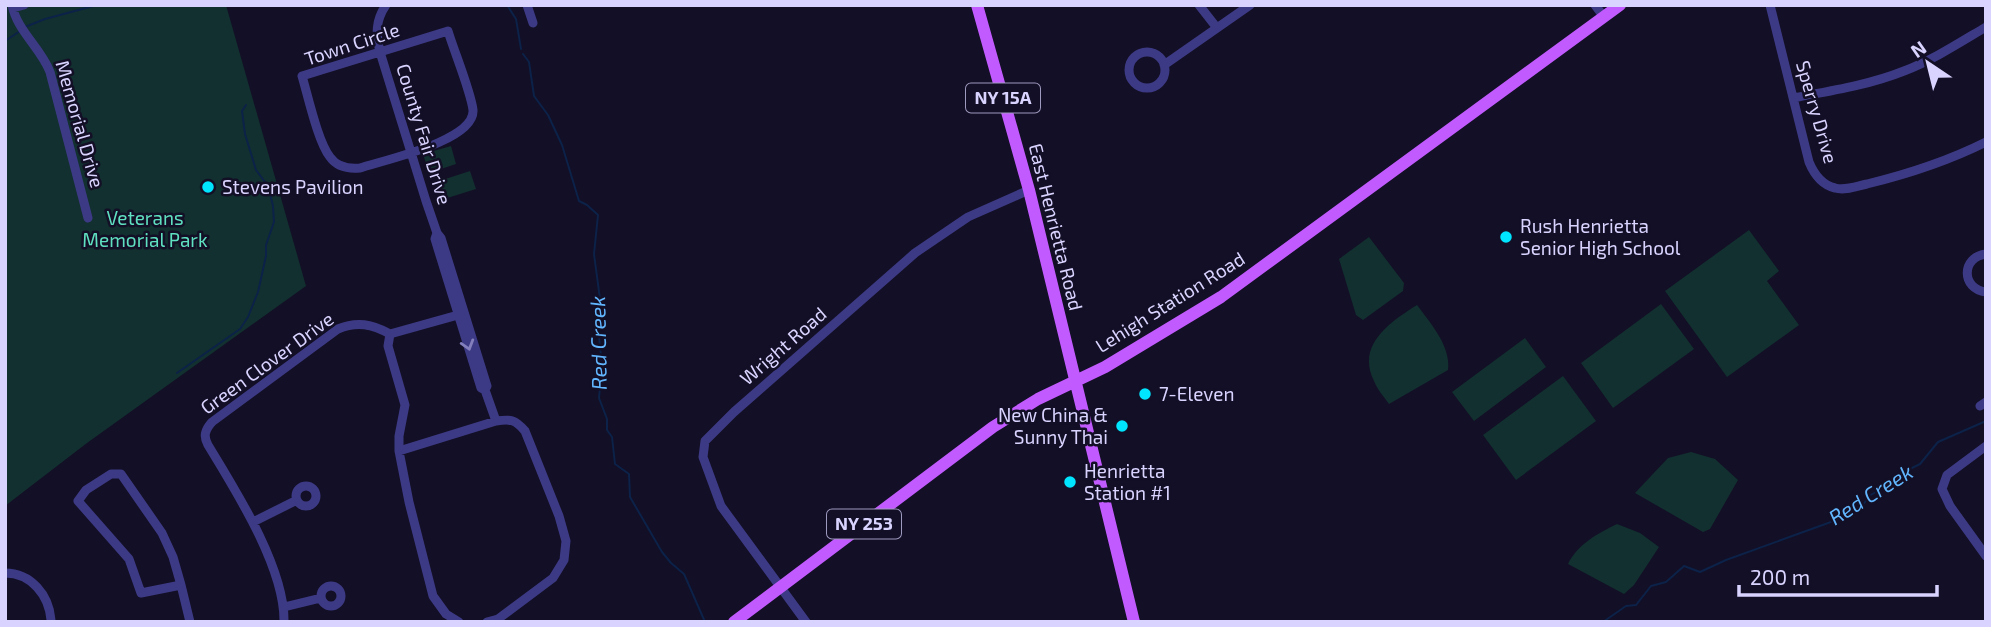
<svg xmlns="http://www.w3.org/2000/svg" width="1991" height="627" viewBox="0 0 1991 627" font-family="'Exo 2',sans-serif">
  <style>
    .green { fill: #12302f }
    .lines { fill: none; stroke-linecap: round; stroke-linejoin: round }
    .stream { stroke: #0c2248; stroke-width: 2 }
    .minor { stroke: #3d3a85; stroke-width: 9 }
    .major { stroke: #c25bff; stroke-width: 12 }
    .oneway { stroke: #837fbc }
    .poi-dot { fill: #00e5ff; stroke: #130f26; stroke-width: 2.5 }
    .labels { text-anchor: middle; stroke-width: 5; stroke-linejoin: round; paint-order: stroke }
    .shield { fill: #130f26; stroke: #9e99be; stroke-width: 2 }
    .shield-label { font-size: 18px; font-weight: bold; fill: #d9d4ff }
    .street-label { font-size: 19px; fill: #d9d4ff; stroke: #130f26 }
    .poi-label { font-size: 19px; fill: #d9d4ff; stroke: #130f26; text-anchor: start }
    .park-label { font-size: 19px; fill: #5fe0c0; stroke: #130f26 }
    .water-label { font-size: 21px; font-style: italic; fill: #62b6ff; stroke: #130f26 }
  </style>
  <rect width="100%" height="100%" fill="#130f26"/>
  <path class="green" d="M5,5H226L306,286L87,443L5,506Z
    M451,146L456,164L429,173L423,154Z
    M470,171L476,189L441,200L436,182Z
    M1749,230L1779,271L1767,281L1799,325L1727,377L1665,291Z
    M1369,237L1404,283L1403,291L1363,320L1356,315L1339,259Z
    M1661,304L1694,349L1613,408L1581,363Z
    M1417,305C1431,324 1451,346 1448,370L1389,404C1384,397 1377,389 1374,381C1356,345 1390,322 1417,305Z
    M1525,338L1546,367L1474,421L1452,392Z
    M1563,376L1596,421L1516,480L1483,435Z
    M1691,452L1715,459L1738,480L1710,529L1703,532L1635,493L1668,458Z
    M1617,524L1640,533L1659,547L1634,585L1624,594L1568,564C1577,545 1598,533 1617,524Z"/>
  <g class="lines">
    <path class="stream" d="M507,5L516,19L521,49
      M25,27L45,19L97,5
      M5,41L20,31
      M523,54L529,62L534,96L548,115L562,145L579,201L587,205L598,215L594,254L600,299L597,318L602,365L599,398L607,419V430L612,437L615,464L629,474L630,497L662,552L671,563L684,574L705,622
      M177,373L240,329L248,317L258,292L266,256V245L274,222L273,206L268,186L256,170L245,134L242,111L246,105
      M1603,622L1626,606L1636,605L1651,586L1666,582L1684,566L1700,572L1726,560L1842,518L1861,508L1869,496L1893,482L1898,475L1920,464L1938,442L1986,421"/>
    <path class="minor" d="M12,5C17,31 41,48 50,72L88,218
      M386,5C375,21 376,34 380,52L426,201L437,233L441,238L487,386L485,390L481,388L435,239L437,233
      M527,5L533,23
      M1199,5L1217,28
      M1595,5L1604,17
      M1770,5L1809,162C1814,174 1822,185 1835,188C1845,191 1857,186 1867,184C1908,174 1948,161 1986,142
      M13,8L24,5
      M448,31C454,51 471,92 473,110C475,141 384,160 360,168C349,169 337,167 330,157C318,142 308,96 302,76Z
      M1129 70a18 18 0 1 1 36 0a18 18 0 1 1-36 0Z
      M1164,65L1250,5
      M1793,98C1830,91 1869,85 1904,71C1933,60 1959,43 1986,27
      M1986,254C1961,257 1961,289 1986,292
      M390,334L388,346L405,405L399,436V451L409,502L433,596L446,614L459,622
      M390,334L458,315
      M485,390L496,421
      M1980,406L1986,402
      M1986,446L1947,475L1942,489L1950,506L1986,556
      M399,451L496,421C510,419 515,419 525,431L559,516L566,541L564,560L553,578L498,619L487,622
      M111,474H121L162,533L173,557L181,585L141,593L129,559L78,501L86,490Z
      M296 496a10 10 0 1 1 20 0a10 10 0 1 1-20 0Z
      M253,522L297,500
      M5,573C31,573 49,595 51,620
      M181,585L190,622
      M321 596a10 10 0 1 1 20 0a10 10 0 1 1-20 0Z
      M284,607L321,598
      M284,622C285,568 236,491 208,445C203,436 205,430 212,422L338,329C357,321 372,324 390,334
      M806,622L721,506L703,457L705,441L734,412L915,253L968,217L1029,190"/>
    <path class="major" d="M977,5L1029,190L1134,622
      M734,622L993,427L1038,399L1105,367L1221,297L1620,5"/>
  </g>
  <defs><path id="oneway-chevron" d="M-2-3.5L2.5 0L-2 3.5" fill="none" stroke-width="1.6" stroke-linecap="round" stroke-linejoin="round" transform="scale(1.75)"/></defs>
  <use class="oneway" href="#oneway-chevron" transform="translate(468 345) rotate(73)"/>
  <g class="poi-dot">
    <circle cx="208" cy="187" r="7"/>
    <circle cx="1506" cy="237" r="7"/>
    <circle cx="1145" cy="394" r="7"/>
    <circle cx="1122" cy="426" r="7"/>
    <circle cx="1070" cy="482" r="7"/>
  </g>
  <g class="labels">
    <g class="shield">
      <rect x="966" y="83.5" width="74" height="29" rx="5"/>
      <rect x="827" y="509.5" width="74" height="29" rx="5"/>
    </g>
    <g class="shield-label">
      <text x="1003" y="104">NY 15A</text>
      <text x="864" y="530">NY 253</text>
    </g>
    <g class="street-label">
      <text transform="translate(352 44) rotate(-18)" y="7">Town Circle</text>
      <text transform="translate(1817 112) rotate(74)" y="7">Sperry Drive</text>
      <text transform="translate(80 124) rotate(74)" y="7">Memorial Drive</text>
      <text transform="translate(424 134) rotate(73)" y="7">County Fair Drive</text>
      <text transform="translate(1056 227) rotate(76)" y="7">East Henrietta Road</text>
      <text transform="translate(1170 302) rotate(-32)" y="7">Lehigh Station Road</text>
      <text transform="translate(783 346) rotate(-41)" y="7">Wright Road</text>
      <text transform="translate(267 363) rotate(-36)" y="7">Green Clover Drive</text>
    </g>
    <g class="poi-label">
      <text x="222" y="194">Stevens Pavilion</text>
      <text x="1520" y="233">Rush Henrietta<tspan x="1520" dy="22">Senior High School</tspan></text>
      <text x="1159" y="401">7-Eleven</text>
      <text x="1108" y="422" text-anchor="end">New China &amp;<tspan x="1108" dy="22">Sunny Thai</tspan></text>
      <text x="1084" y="478">Henrietta<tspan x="1084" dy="22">Station #1</tspan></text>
    </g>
    <g class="park-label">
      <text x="145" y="225">Veterans<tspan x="145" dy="22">Memorial Park</tspan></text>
    </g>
    <g class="water-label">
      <text transform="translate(599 343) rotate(-91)" y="7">Red Creek</text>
      <text transform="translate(1871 495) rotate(-32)" y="7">Red Creek</text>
    </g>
  </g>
  <rect width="1991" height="627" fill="none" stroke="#d9d4ff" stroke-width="14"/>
  <g transform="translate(1928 63) rotate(325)" stroke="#130f26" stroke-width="5" paint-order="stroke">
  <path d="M0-5L12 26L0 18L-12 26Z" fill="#d9d4ff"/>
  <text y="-10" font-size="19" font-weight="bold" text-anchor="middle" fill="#d9d4ff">N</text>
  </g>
  <path d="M1739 585v10h198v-10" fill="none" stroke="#d9d4ff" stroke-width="3.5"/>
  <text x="1750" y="585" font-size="21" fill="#d9d4ff" stroke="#130f26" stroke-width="5" paint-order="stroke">200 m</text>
</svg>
